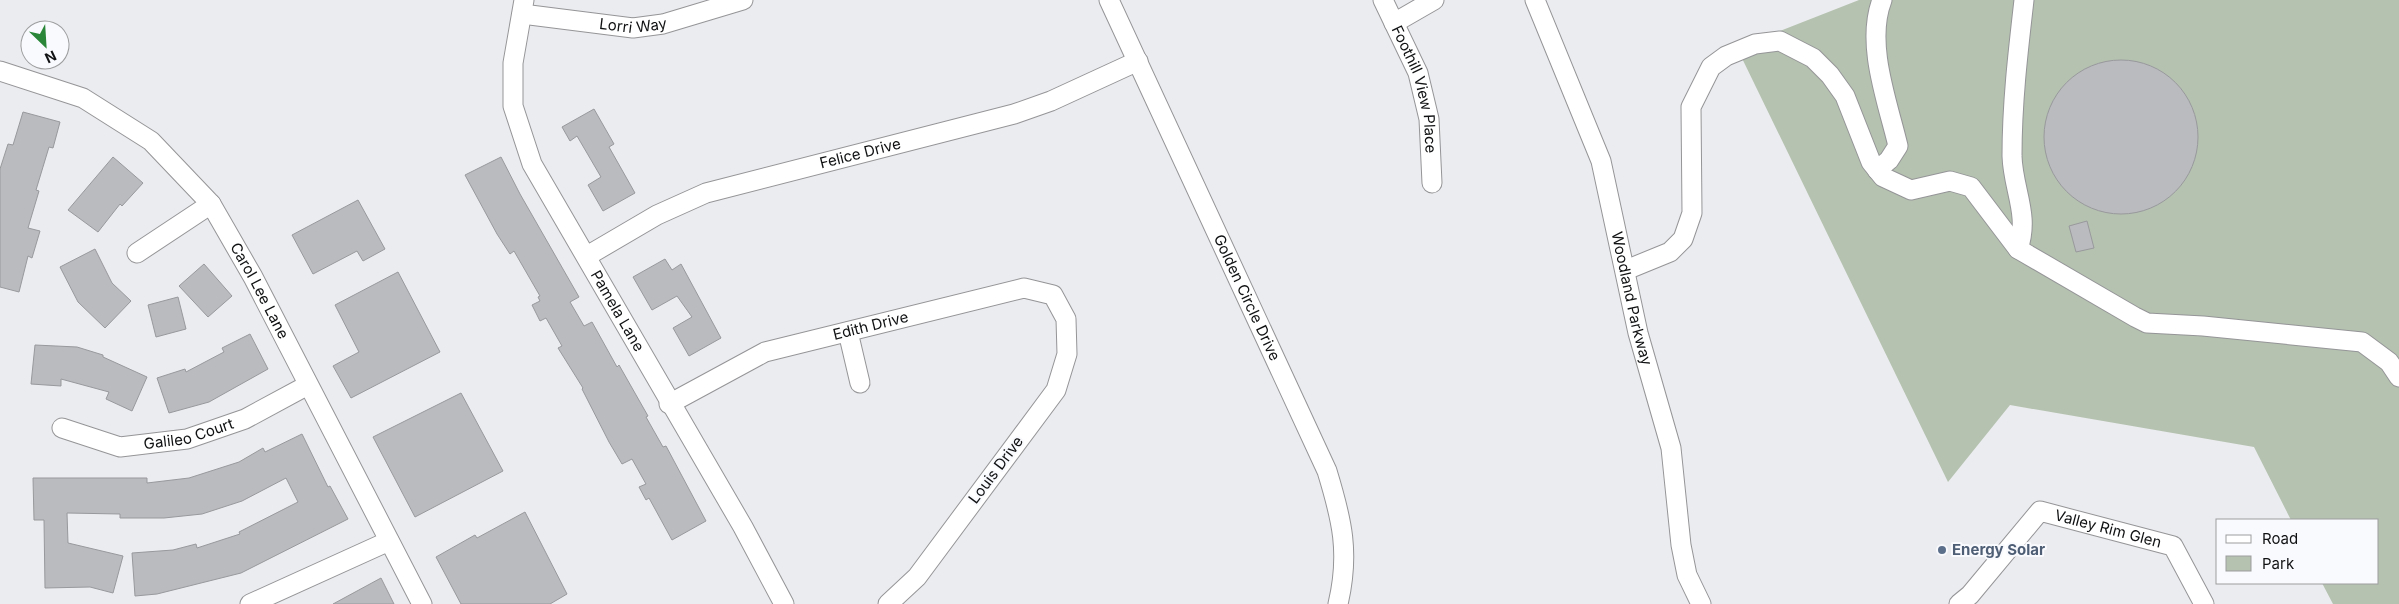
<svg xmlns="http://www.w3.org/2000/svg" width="2399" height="604" viewBox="0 0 2399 604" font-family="Inter,sans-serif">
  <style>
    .green { fill: #b5c2b0 }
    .building { fill: #babbbe; stroke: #98999c }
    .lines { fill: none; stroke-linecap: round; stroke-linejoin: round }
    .minor-casing { stroke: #959598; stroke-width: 21 }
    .minor { stroke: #fff; stroke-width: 19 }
    .service-dot { fill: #5c6f8a; stroke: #f9fafd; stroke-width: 2 }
    .labels { text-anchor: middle; stroke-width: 4; stroke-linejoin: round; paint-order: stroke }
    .street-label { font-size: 15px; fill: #101112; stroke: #f9fafd }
    .service-label { font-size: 15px; font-weight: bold; fill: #4e5e75; stroke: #f9fafd; text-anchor: start }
  </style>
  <rect width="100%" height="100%" fill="#ebecef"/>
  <path class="green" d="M1859,0H2399V604H2333L2322,583H2378V520H2291L2254,447L2010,405L1948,482L1737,48Z"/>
  <path class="building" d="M2044 137a77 77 0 1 1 154 0a77 77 0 1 1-154 0Z
    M594,109L614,144L609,147L635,193L603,211L588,185L601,177L577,136L570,141L562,127Z
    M23,112L60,122L53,148L49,147L36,190L39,191L28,228L40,231L32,258L28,256L19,292L0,287V169L8,144L13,145Z
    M113,157L143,183L122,206L120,204L98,232L68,210Z
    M501,157L520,194L579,297L570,302L584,326L592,322L617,367L619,365L648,416L646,417L663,447L666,446L706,521L672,540L649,498L646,500L639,487L646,484L632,459L622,464L609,442L582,389L583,388L558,348L562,346L546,318L540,321L532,305L540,301L538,297L540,296L514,251L510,254L497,234L465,175Z
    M358,200L385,249L363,261L357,251L313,274L292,235Z
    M2087,221L2094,248L2076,252L2069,226Z
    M95,249L112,283L131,301L105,328L78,302L60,267Z
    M665,259L672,270L681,264L721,338L689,356L673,328L692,317L677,296L652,310L633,277Z
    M204,264L232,296L208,317L179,286Z
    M398,272L440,352L351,398L333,366L359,352L335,305Z
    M178,297L186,329L156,337L148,305Z
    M250,334L268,369L209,402L169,413L157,378L185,369L186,372L224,352L222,348Z
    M35,345L77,347L103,355V357L147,377L132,411L106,399L109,392L61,379V386L31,384Z
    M461,393L503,471L415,517L373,437Z
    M302,434L328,487L330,486L348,519L241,573L157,594L135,596L132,553L173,550L196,544L197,548L240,534L239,532L298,502L286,478L242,501L202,514L164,518H120V514L67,513L68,543L123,556L113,593L90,587L45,588L44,520H34L33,478H147V483L189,478L239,462L263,448L265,452Z
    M525,512L567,594L550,604H461L436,557L475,535L477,538Z
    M381,578L394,604H333Z"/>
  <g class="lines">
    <g class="minor-casing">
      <g id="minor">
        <path id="s1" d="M524,0L513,63V106L532,164L743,527L784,604"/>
        <path id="s2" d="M1109,0L1327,471C1342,520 1350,553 1338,604"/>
        <path id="s3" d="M1383,0L1418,73L1429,119L1432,183"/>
        <path id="s4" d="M1535,0L1601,161L1638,333L1671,448L1681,545L1687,575L1701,604"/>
        <path id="s5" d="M522,14L633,28L663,24L743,0"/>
        <path d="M1394,23L1434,0"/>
        <path id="s6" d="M0,71L83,98L151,141L211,204L253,277L422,604"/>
        <path d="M1877,170L1889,160L1898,146C1888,103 1865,44 1882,0"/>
        <path d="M2018,249C2030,215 2013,190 2012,156C2012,103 2018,52 2024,0"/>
        <path d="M137,253L211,204"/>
        <path id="s7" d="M587,256L657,215L706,193L1014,114L1051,101L1138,61"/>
        <path d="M1626,270L1670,252L1683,239L1692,213L1691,107L1711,67L1726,56L1755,44L1780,41L1813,58L1830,75L1845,96L1871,162L1883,177L1911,190L1950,181L1971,187L2018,249L2135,317L2147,323L2203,326L2362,342L2389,362L2399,377"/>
        <path d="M848,332L860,383"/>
        <path id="s8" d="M669,404L765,352L1024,288L1053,295L1066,319L1067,354L1056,390L917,577L888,604"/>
        <path id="s9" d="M62,428L120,447L187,439L245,419L308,385"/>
        <path d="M250,604L389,541"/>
        <path id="s10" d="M1959,604L1970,595L2040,511L2173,546L2204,604"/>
      </g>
    </g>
    <use href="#minor" class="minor"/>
  </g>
  <circle class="service-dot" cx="1942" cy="550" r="5"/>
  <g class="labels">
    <g class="street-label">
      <text dy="5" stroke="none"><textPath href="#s5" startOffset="112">Lorri Way</textPath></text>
      <text dy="5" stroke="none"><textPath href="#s3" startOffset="96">Foothill View Place</textPath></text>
      <text dy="5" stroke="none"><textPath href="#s7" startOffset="294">Felice Drive</textPath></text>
      <text dy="5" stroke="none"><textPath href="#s6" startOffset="354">Carol Lee Lane</textPath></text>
      <text dy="5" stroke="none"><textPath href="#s2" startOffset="328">Golden Circle Drive</textPath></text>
      <text dy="5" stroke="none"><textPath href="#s4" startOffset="315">Woodland Parkway</textPath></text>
      <text dy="5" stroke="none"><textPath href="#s1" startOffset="338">Pamela Lane</textPath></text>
      <text dy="5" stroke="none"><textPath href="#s8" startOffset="218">Edith Drive</textPath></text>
      <text dy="5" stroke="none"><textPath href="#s9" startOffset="131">Galileo Court</textPath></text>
      <text transform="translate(996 470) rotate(-53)" y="5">Louis Drive</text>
      <text dy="5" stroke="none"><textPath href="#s10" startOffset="194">Valley Rim Glen</textPath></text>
    </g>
    <g class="service-label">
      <text x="1952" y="555">Energy Solar</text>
    </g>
  </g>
  <rect x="2216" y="519" width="162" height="65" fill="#f9fafd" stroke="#9c9d9f"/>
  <rect x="2226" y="535" width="25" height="8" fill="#ffffff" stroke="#9c9d9f"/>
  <text x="2262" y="544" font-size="15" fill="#101112">Road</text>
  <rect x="2226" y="556" width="25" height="15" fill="#b5c2b0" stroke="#9c9d9f"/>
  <text x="2262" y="569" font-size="15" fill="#101112">Park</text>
  <g transform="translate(45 45) rotate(155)"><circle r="24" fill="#f9fafd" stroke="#9c9d9f"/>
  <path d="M0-4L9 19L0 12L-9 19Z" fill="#2a8739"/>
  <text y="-8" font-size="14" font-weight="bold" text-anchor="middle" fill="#101112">N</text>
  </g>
</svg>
